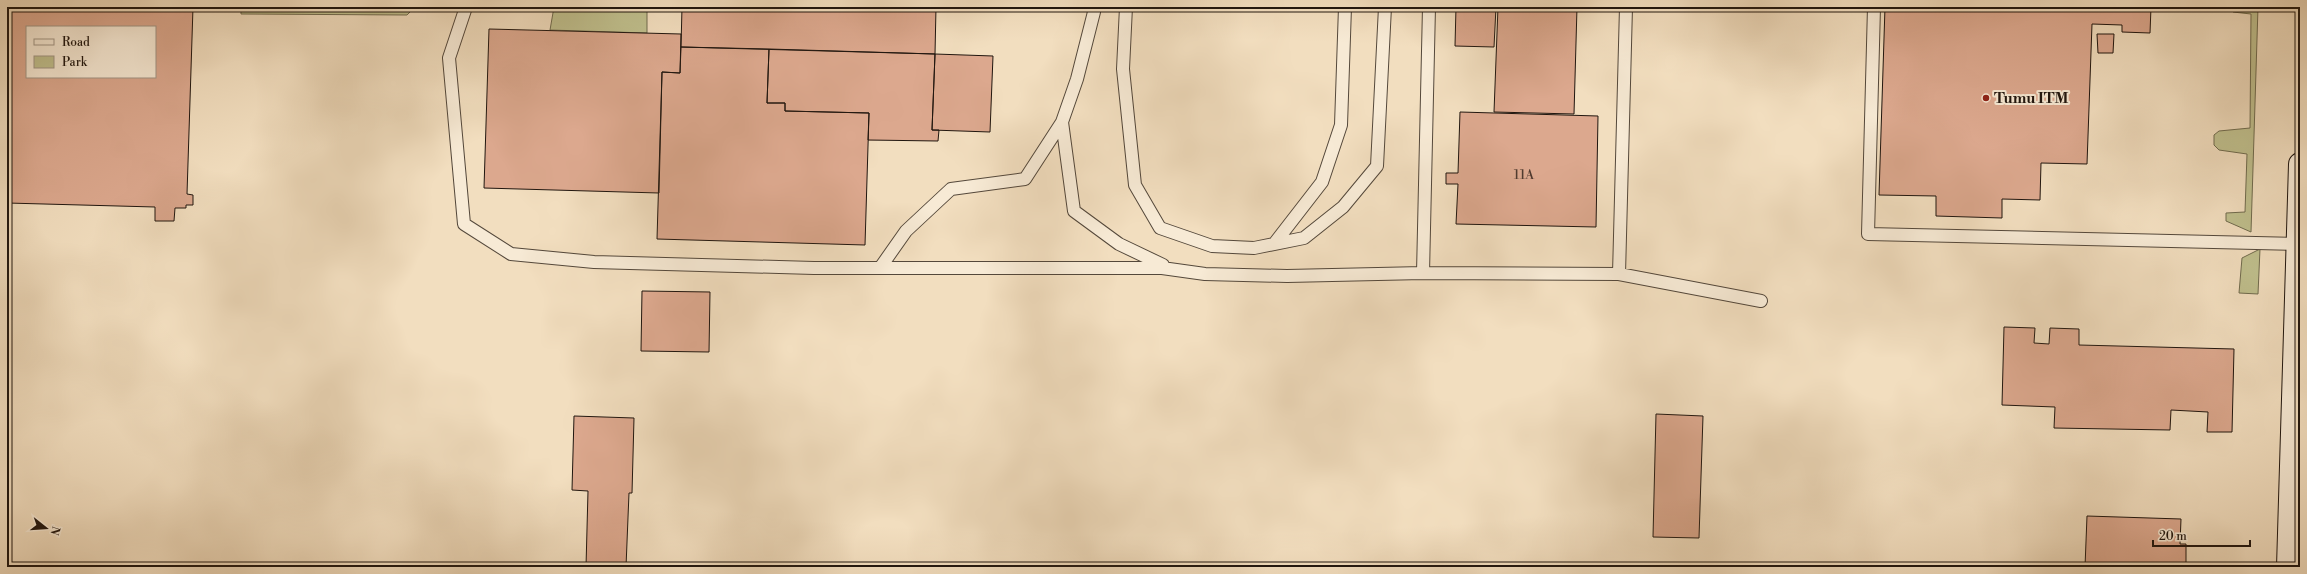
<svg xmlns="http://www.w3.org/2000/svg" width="2307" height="574" viewBox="0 0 2307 574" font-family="'Libre Bodoni',serif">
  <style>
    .green { fill: #c0c08e; stroke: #706b4e }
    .building { fill: #dca88e; stroke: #20160f; fill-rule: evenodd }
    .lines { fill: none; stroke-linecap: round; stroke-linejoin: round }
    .lane-casing { stroke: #54483b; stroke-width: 14 }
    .secondary-casing { stroke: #20160f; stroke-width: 24 }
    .lane { stroke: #f7ead5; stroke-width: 12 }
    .secondary { stroke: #f7ead5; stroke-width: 22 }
    .poi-dot { fill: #8f2418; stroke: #f7ead5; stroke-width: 1.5 }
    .labels { text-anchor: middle; stroke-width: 4; stroke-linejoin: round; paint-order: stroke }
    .number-label { font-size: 13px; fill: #4f3a2f }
    .poi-label { font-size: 15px; font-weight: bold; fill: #20160f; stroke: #f7ead5; text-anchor: start }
  </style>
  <rect width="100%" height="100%" fill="#f2debf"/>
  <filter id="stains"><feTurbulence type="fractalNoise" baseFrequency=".005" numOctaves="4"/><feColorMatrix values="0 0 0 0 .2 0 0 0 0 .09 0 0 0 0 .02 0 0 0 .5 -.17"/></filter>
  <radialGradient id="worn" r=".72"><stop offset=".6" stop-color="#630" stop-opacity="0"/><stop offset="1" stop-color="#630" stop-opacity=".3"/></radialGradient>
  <path class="green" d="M241,7H415L407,15L241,14Z
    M554,7H647V33L550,30Z
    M2233,7H2258L2251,232L2226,221V213L2245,212L2247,154L2219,150L2214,145V135L2219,131L2250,128L2251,14L2233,12Z
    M2260,249L2258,294L2239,293L2242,258Z"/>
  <path class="building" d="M7,7H193L187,194L193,195V205H186V208H175L174,221H155V207L7,203ZM27,27H155V77H27Z
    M682,7H936L935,54L681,47Z
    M1456,7H1496L1494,47L1455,46Z
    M1498,7H1577L1574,114L1494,112Z
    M1885,7H2151L2150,33L2122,32V25L2092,24L2087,164L2041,163L2040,200L2002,199V218L1936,216V196L1879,195Z
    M489,29L681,34L680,73L662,72L659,193L484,188Z
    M2097,34H2114L2113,53H2098Z
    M681,47L769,49L767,103H785V111L869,113L865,245L657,239L662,72L680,73Z
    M769,49L935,54L932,130H939L938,141L868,140L869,113L785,111V103H767Z
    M935,54L993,56L990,132L932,130Z
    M1460,112L1598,116L1596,227L1456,224L1458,184H1446V173H1458Z
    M642,291L710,292L709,352L641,351Z
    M2004,327L2035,328L2034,343L2049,344L2050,328L2079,329V345L2234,349L2232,432H2207L2208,412L2171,410L2170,430L2054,428L2055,407L2002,405Z
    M1656,414L1703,416L1699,538L1653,537Z
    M574,416L634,418L632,493H629L626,567H586L588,491L572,490Z
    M2087,516L2181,519L2180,544H2186V567H2085Z"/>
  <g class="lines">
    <g class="lane-casing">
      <path id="lane" d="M466,7L449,58L464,224L511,254L594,262L814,268H1162L1205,274L1287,276L1423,273L1619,274L1761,301
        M1126,7L1123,69L1135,185L1160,228L1212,246L1254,248L1304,238L1343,207L1377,166L1385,7
        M1874,7L1868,234L2297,244
        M1062,122L1074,211L1119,244L1163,265
        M1274,244L1322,182L1341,125L1345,7
        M880,268L906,231L951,189L1025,179L1062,122L1077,79L1094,12L1092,7
        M1423,273L1429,7
        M1619,274L1626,7"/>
    </g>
    <g class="secondary-casing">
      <path id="secondary" d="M2288,567L2300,164"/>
    </g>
    <use href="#lane" class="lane"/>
    <use href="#secondary" class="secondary"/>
  </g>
  <circle class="poi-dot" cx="1986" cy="98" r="4"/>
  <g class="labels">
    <g class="number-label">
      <text x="1524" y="179">11A</text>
    </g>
    <g class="poi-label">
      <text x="1994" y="103">Tumu ITM</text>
    </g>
  </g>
  <rect width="2307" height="574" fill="none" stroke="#f2debf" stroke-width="24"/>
  <rect x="8" y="8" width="2291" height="558" fill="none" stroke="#20160f" stroke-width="2"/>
  <rect x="12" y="12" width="2283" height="550" fill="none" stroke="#20160f"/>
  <rect x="26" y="26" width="130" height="52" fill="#f7ead5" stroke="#a19586"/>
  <rect x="34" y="39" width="20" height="6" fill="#f7ead5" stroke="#a19586"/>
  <text x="62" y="46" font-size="12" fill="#20160f">Road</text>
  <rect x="34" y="56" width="20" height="12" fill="#c0c08e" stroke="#a19586"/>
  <text x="62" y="66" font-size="12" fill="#20160f">Park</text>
  <g transform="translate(46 528) rotate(107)" stroke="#f7ead5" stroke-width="3" paint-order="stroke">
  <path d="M0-3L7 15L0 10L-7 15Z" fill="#20160f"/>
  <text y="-6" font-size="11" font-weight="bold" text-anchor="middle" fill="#20160f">N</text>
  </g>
  <path d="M2153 540v6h97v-6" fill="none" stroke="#20160f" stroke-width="2"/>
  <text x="2159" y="540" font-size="12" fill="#20160f" stroke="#f7ead5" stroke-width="3" paint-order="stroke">20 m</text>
  <rect width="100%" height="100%" filter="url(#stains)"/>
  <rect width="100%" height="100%" fill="url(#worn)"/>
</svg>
